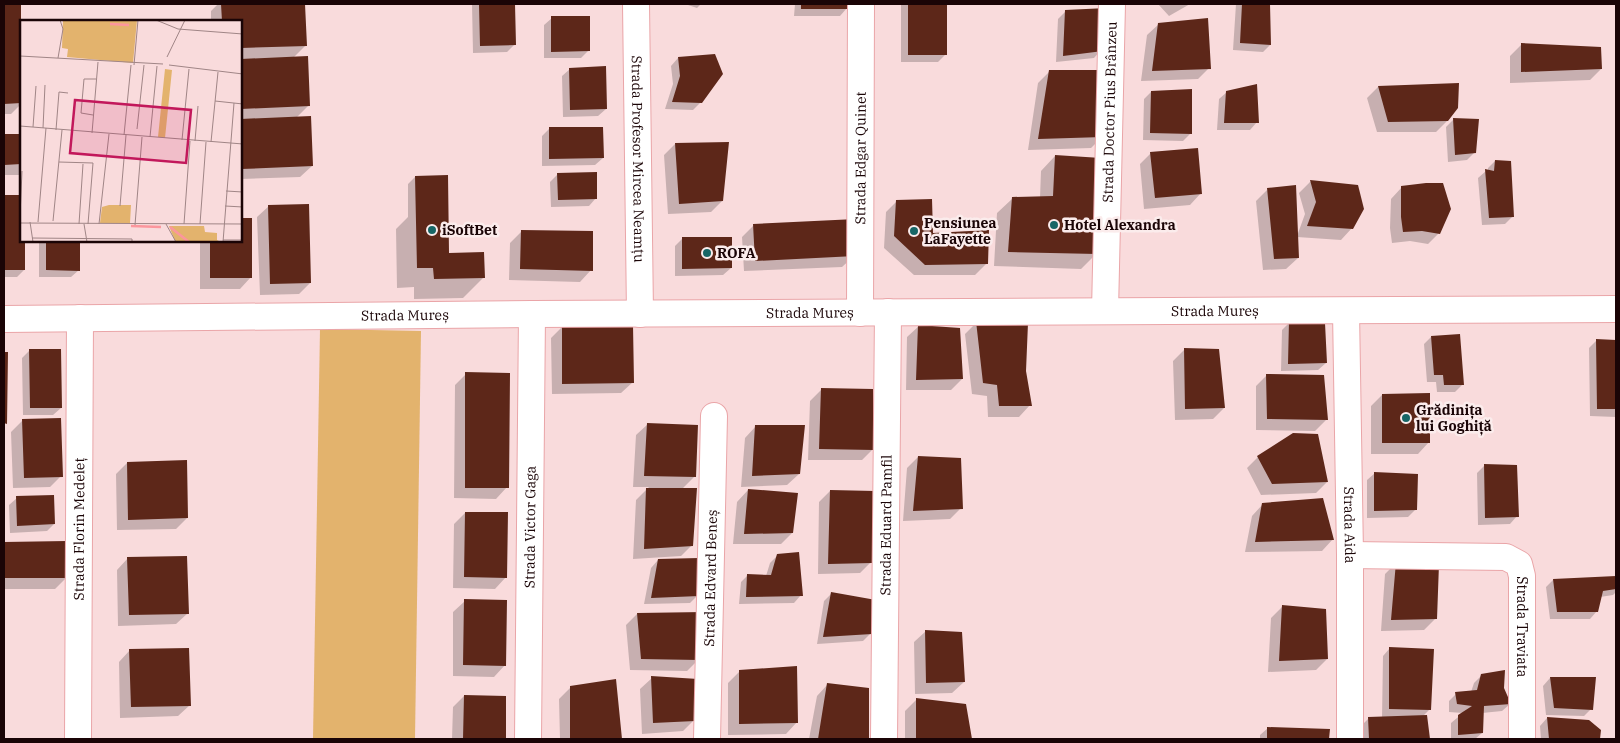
<svg xmlns="http://www.w3.org/2000/svg" width="1620" height="743" viewBox="0 0 1620 743" font-family="'IBM Plex Serif',serif">
  <style>
    .green { fill: #e3b36d }
    .shadow { fill: #0003 }
    .building { fill: #5d2719 }
    .lines { fill: none; stroke-linecap: round; stroke-linejoin: round }
    .minor-casing { stroke: #eaa5a8; stroke-width: 28 }
    .minor { stroke: #fff; stroke-width: 26 }
    .poi-dot { fill: #176666; stroke: #fbecec; stroke-width: 2 }
    .labels { text-anchor: middle; stroke-width: 5; stroke-linejoin: round; paint-order: stroke }
    .street-label { font-size: 14px; fill: #1a0406; stroke: #fbecec }
    .poi-label { font-size: 14px; font-weight: bold; fill: #1a0406; stroke: #fbecec; text-anchor: start }
    .inset-river { fill: none; stroke: #fc969d; stroke-width: 2.5 }
    .inset-road { fill: none; stroke: #a08586; stroke-width: 1 }
    .view { fill: #c2185b; fill-opacity: 0.15; stroke: #c2185b; stroke-width: 2.5 }
    .inset-edge { fill: none; stroke: #1a0406; stroke-width: 2.5 }
  </style>
  <rect width="100%" height="100%" fill="#f9dbdc"/>
  <path class="green" d="M320,329L421,331L415,739H313Z"/>
  <path class="shadow" d="M4,4H20L21,104L11,114H4Z
    M218,4H304L306,45L293,58L309,105L296,118L312,166L300,177L241,179V21H211V11Z
    M472,4H514L515,44L507,52L473,53Z
    M685,4H701L697,8Z
    M795,4H847V8L840,16H794Z
    M901,4H946V54L938,62H901Z
    M1158,4H1190L1169,16Z
    M1236,4H1269L1270,45L1263,52L1233,50Z
    M1066,11L1101,50L1094,58L1056,62L1058,19Z
    M552,18L589,50L581,58H544V25Z
    M1159,24L1209,68L1198,79L1141,81L1147,35Z
    M1521,45L1601,69L1590,80L1510,83V56Z
    M678,58L701,102L693,110L665,109L673,84L671,66Z
    M570,69L606,109L598,116L563,117L562,76Z
    M1049,72L1102,137L1091,148L1028,150L1038,83Z
    M1457,84L1447,121L1436,132H1377L1367,98L1378,87Z
    M1151,92L1191,133L1183,141L1143,140L1144,99Z
    M1227,92L1257,122L1250,130H1217L1219,99Z
    M1454,119L1475,152L1467,160L1448,162L1446,127Z
    M549,129L603,158L595,165L542,166V136Z
    M21,135V175H4V136Z
    M675,144L722,201L711,212L668,214L664,155Z
    M1151,153L1201,193L1190,205L1144,209L1140,164Z
    M1055,156L1096,254L1081,269L994,266L997,213L1012,199L1040,198L1041,171Z
    M1495,161L1513,216L1505,224L1482,225L1478,178L1486,171H1488V168Z
    M558,174L596,198L589,206L551,207L550,182Z
    M415,177L448,254L483,278L463,298L414,299V287L397,288L396,229L408,217V184Z
    M1310,182L1357,186L1352,228L1341,240L1297,237L1298,258L1286,269L1263,270L1256,201L1267,190L1297,236L1305,214L1299,193Z
    M1402,187L1439,233L1428,244L1410,241L1392,243L1390,228L1391,199Z
    M21,196V241L24,270L17,277H4V197Z
    M897,201L932,234L986,264L975,275H914L884,248L886,212Z
    M269,206L310,283L299,294L260,295L257,217Z
    M753,226L854,256L842,267L744,271L742,237Z
    M522,231L591,270L580,282L509,280L510,243Z
    M683,238L731,268L723,275L675,276V246Z
    M39,241H79V270L71,277H39Z
    M200,241H241L251,277L240,289H200Z
    M977,322L1025,371L1030,405L1019,417H988L987,396L972,394L965,334Z
    M1290,322L1326,363L1318,370L1281,371L1282,330Z
    M919,326L962,379L951,390H906L907,337Z
    M562,327L633,382L621,393L552,394L551,338Z
    M1431,337L1463,384L1455,392H1437L1436,382H1427L1424,344Z
    M1597,340L1616,341V417L1590,416L1589,348Z
    M1184,350L1224,408L1213,419L1175,420L1173,361Z
    M29,351L61,408L53,415H23L22,358Z
    M4,353H7L6,423L4,425Z
    M466,374L507,487L496,499L454,498L455,385Z
    M1267,375L1326,420L1315,431L1256,430V386Z
    M821,390L873,449L862,460H808L810,401Z
    M1382,395L1429,442L1418,454H1371V406Z
    M23,420L61,476L50,487L13,488L11,432Z
    M648,424L695,476L682,489L692,545L681,556L633,559L636,500L649,487H633L636,435Z
    M756,426L799,474L787,485L741,487L745,438Z
    M918,457L961,508L950,519L903,521L907,468Z
    M1258,457L1327,482L1316,493L1261,495L1247,468Z
    M127,463L187,518L176,529L117,530L116,474Z
    M1484,466L1517,516L1510,524L1478,525L1477,473Z
    M1375,473L1416,509L1408,517L1367,518V480Z
    M748,490L792,533L781,544H733L737,502Z
    M830,491L871,562L860,573L818,574L819,502Z
    M17,498L54,524L47,531L10,533L9,505Z
    M1263,504L1333,539L1322,551L1245,552L1252,516Z
    M465,513L506,577L495,589L453,588L454,524Z
    M4,543H66V578L55,589H4Z
    M778,555L801,595L794,603L739,604L741,582L748,575L766,576L770,563Z
    M128,558L188,613L176,624L118,626L117,570Z
    M658,560L698,595L690,603L644,604L651,568Z
    M1396,563L1435,619L1424,630L1381,631L1385,574Z
    M1616,577V592L1613,595L1600,597L1597,611L1590,619H1550L1546,587L1553,580Z
    M831,594L871,633L863,641L817,644L824,601Z
    M465,601L505,665L494,677L453,676V612Z
    M1282,607L1327,659L1316,670L1268,672L1271,618Z
    M637,614L698,660L687,671L630,670L626,625Z
    M926,631L964,682L952,693L915,694L914,642Z
    M1390,648L1430,709L1423,716H1426L1428,739H1358V729L1369,718H1382L1383,656Z
    M130,650L190,705L178,716L120,718L119,662Z
    M740,671L797,722L786,734L728,735V683Z
    M1482,675L1503,688L1510,704L1502,711L1482,713V733L1475,739H1451V723L1463,713L1449,712V701L1456,694L1471,692L1474,683Z
    M652,678L694,720L683,731L642,734L640,689Z
    M1550,678L1595,679L1591,709L1584,716L1546,715L1543,686Z
    M615,681L620,739H560L559,699L571,687Z
    M828,684L868,690V739H809L817,696Z
    M464,696L505,697L504,739H452L453,707Z
    M916,700L964,705L970,739H905V711Z
    M1547,718L1588,721L1600,731L1599,739H1541L1540,726Z
    M1268,728L1329,730L1328,739H1260V735Z"/>
  <path class="building" d="M4,4H21V103L4,104Z
    M221,4H305L307,46L241,48V21H222Z
    M479,4H515L516,45L480,46Z
    M801,4H849L848,9H801Z
    M908,4H947V55H908Z
    M1242,4H1270L1271,45L1240,43Z
    M1107,8L1103,51L1063,56L1065,10Z
    M551,16H590V51L551,52Z
    M1208,18L1211,69L1152,71L1158,23Z
    M1521,43L1601,47L1602,69L1521,72Z
    M715,54L723,74L702,103L672,102L680,76L678,57Z
    M308,56L310,106L241,109V59Z
    M606,66L607,109L570,110L569,68Z
    M1049,70H1101L1103,137L1038,139Z
    M1459,83L1458,108L1448,121L1388,122L1378,86Z
    M1257,84L1259,123H1224L1226,91Z
    M1192,89V134L1150,133L1151,91Z
    M311,116L313,166L241,169V119Z
    M1453,118L1479,119L1476,153L1455,155Z
    M549,127H603L604,158L549,159Z
    M4,134H21V164L4,165Z
    M729,142L723,201L679,204L675,143Z
    M1198,148L1202,194L1155,198L1150,152Z
    M1055,155L1101,158L1097,254L1008,252L1012,197L1053,196Z
    M1495,160L1511,161L1514,217L1489,218L1485,169L1494,171Z
    M597,172V199L558,200L557,173Z
    M448,175L449,253L484,252L485,278L434,279L433,268H417L415,176Z
    M1310,180L1358,185L1364,209L1353,229L1307,226L1316,202Z
    M1426,183H1443L1451,209L1440,234L1422,231L1403,232L1401,217V186Z
    M1296,185L1299,258L1274,259L1267,188Z
    M4,195H21V241H25V270H4Z
    M932,199L933,233L989,230L988,264L925,265L894,236L896,200Z
    M309,204L311,283L270,284L268,205Z
    M241,218H252V278H210V241H241Z
    M856,219L855,256L755,261L753,224Z
    M521,230L593,231V271L520,269Z
    M682,237H732V268L682,269Z
    M46,241H80V271L46,270Z
    M976,321L1028,323L1026,371L1032,406H999L997,385L983,383Z
    M1289,321L1325,323L1327,363L1288,364Z
    M633,325L634,383L562,384V326Z
    M918,325L960,328L963,379L916,380Z
    M1460,334L1464,385H1444L1443,375H1434L1431,336Z
    M1596,339L1616,340V409H1597Z
    M1184,348L1219,349L1225,408L1185,409Z
    M29,349H61L62,408H30Z
    M4,352H8L7,424L4,423Z
    M465,372L510,373L509,488H465Z
    M1266,374L1324,375L1328,420L1267,419Z
    M821,388L873,389L874,450L819,449Z
    M1430,393V443H1382V394Z
    M61,418L63,477L24,478L22,419Z
    M647,423L698,425L696,477L644,476Z
    M755,425H805L800,474L752,476Z
    M1293,433L1318,434L1328,482L1272,484L1257,456Z
    M918,456L961,458L963,509L913,511Z
    M187,460L188,518L128,520L127,462Z
    M1484,464L1517,465L1519,517L1485,518Z
    M1374,472L1418,474L1417,510L1374,511Z
    M646,488H697L693,546L644,549Z
    M748,489L798,493L793,533L744,534Z
    M830,490L875,491L872,563L828,564Z
    M54,495L55,524L17,526L16,496Z
    M1323,498L1334,540L1255,542L1262,503Z
    M465,512H508L507,578L464,577Z
    M67,541V578H4V542Z
    M799,552L803,596L746,597L747,574L771,575L777,554Z
    M187,556L189,614L129,615L127,557Z
    M699,558V596L651,598L658,559Z
    M1396,562L1439,564L1437,619L1391,620Z
    M1616,576V589L1603,591L1598,612H1557L1553,579Z
    M831,592L876,600L872,634L823,637Z
    M464,599L507,600L506,666L463,665Z
    M1282,605L1326,609L1328,659L1279,661Z
    M704,612L699,660L641,659L637,613Z
    M925,630L962,632L965,682L926,683Z
    M1389,647L1434,649L1431,710L1389,709Z
    M189,648L191,706L131,707L129,649Z
    M797,666L798,723L739,724V670Z
    M1505,670L1504,688L1511,704L1484,706L1483,733L1458,735V715L1472,706L1457,704L1455,692L1477,690L1481,674Z
    M651,676L698,679L695,721L653,723Z
    M1550,677H1596L1593,710L1554,708Z
    M616,679L622,739H570V686Z
    M827,683L869,688V739H818Z
    M464,695L506,696V739H463Z
    M916,698L966,704L972,739H916Z
    M1427,715L1430,739H1369L1368,717Z
    M1547,717L1589,720L1601,730L1600,739H1549Z
    M1267,727L1330,729L1329,739H1267Z"/>
  <g class="lines">
    <g class="minor-casing">
      <g id="minor">
        <path id="s1" d="M636,4L640,314"/>
        <path id="s2" d="M1105,311L1112,4"/>
        <path id="s3" d="M1346,311L1350,555V739"/>
        <path id="s4" d="M860,313L861,4"/>
        <path id="s5" d="M4,319L532,314L1616,309"/>
        <path id="s6" d="M1350,555L1506,557L1519,564L1522,576V739"/>
        <path id="s7" d="M78,739L80,318"/>
        <path id="s8" d="M528,739L532,314"/>
        <path id="s9" d="M707,739L714,416"/>
        <path id="s10" d="M884,739L888,312"/>
      </g>
    </g>
    <use href="#minor" class="minor"/>
  </g>
  <g class="poi-dot">
    <circle cx="1054" cy="225" r="5"/>
    <circle cx="432" cy="230" r="5"/>
    <circle cx="914" cy="231" r="5"/>
    <circle cx="707" cy="253" r="5"/>
    <circle cx="1406" cy="418" r="5"/>
  </g>
  <g class="labels">
    <g class="street-label">
      <text dy="5" stroke="none"><textPath href="#s2" startOffset="199">Strada Doctor Pius Brânzeu</textPath></text>
      <text dy="5" stroke="none"><textPath href="#s4" startOffset="155">Strada Edgar Quinet</textPath></text>
      <text dy="5" stroke="none"><textPath href="#s1" startOffset="155">Strada Profesor Mircea Neamțu</textPath></text>
      <text dy="5" stroke="none"><textPath href="#s5" startOffset="1211">Strada Mureș</textPath></text>
      <text dy="5" stroke="none"><textPath href="#s5" startOffset="806">Strada Mureș</textPath></text>
      <text dy="5" stroke="none"><textPath href="#s5" startOffset="401">Strada Mureș</textPath></text>
      <text dy="5" stroke="none"><textPath href="#s3" startOffset="214">Strada Aida</textPath></text>
      <text dy="5" stroke="none"><textPath href="#s8" startOffset="212">Strada Victor Gaga</textPath></text>
      <text dy="5" stroke="none"><textPath href="#s10" startOffset="214">Strada Eduard Pamfil</textPath></text>
      <text dy="5" stroke="none"><textPath href="#s7" startOffset="210">Strada Florin Medeleț</textPath></text>
      <text dy="5" stroke="none"><textPath href="#s9" startOffset="161">Strada Edvard Beneș</textPath></text>
      <text dy="5" stroke="none"><textPath href="#s6" startOffset="234">Strada Traviata</textPath></text>
    </g>
    <g class="poi-label">
      <text x="924" y="228">Pensiunea<tspan x="924" dy="16">LaFayette</tspan></text>
      <text x="1064" y="230">Hotel Alexandra</text>
      <text x="442" y="235">iSoftBet</text>
      <text x="717" y="258">ROFA</text>
      <text x="1416" y="415">Grădinița<tspan x="1416" dy="16">lui Goghiță</tspan></text>
    </g>
  </g>
  <g transform="translate(20 20)">
    <rect width="222" height="222" fill="#f9dbdc"/>
    <path d="M43,0H117L113,43L47,37L48,29L42,28ZM145,49L152,50L145,118L138,117ZM89,185H111L110,203H80L82,187ZM149,206H184L185,212L197,213V220L201,222H160L155,221Z" fill="#e3b36d"/>
    <path class="inset-river" d="M90,4L109,5M111,206L141,207M150,207L169,222"/>
    <path class="inset-road" d="M136,0L158,9L223,14M0,36L143,44M147,37L165,0M38,38L43,9L40,0M114,45L118,0M149,45L223,54M195,81L223,84M73,95L61,93L64,59H76M0,106L223,124M13,107L16,66M23,108L25,65M117,109L124,45M36,110L39,72L48,73M72,113L78,42M104,115L111,45M130,117L137,46M162,120L169,49M175,121L178,86M191,122L198,52M39,142L73,143L68,204M206,171L223,172M100,186L106,115M205,186L223,187M0,196L2,151M33,201L42,110M10,202L13,222M18,202L26,108M0,203L223,204M59,204L63,144M64,204L67,222M79,204L89,114M146,204L156,222M164,204L170,121M180,204L186,122M115,205L122,117M12,218L112,219V222M203,220H223M203,222L214,83"/>
    <path class="view" d="M55,80L171,90L166,143L50,133Z"/>
    <rect width="222" height="222" class="inset-edge"/>
  </g>
  <rect width="1620" height="743" fill="none" stroke="#1a0406" stroke-width="10"/>
</svg>
